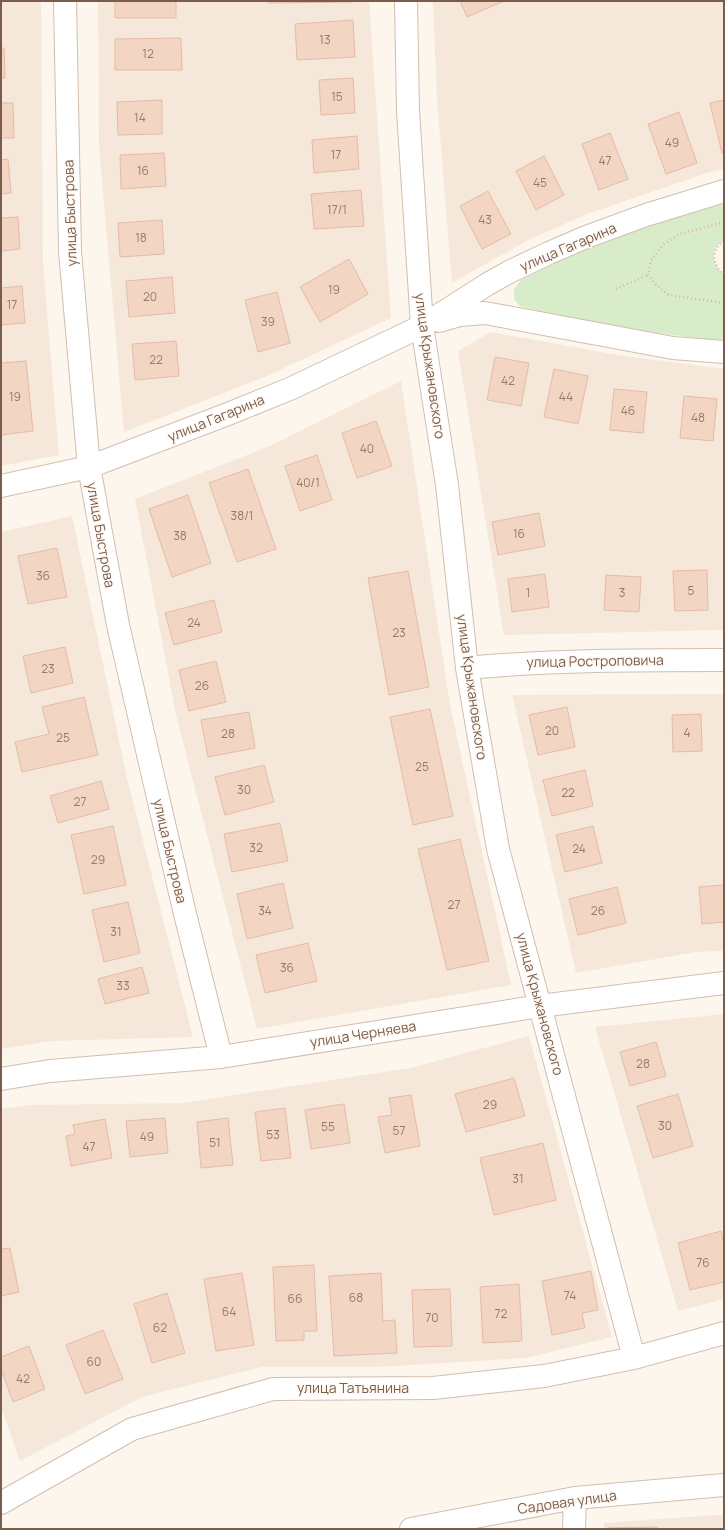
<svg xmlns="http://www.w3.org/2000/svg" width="725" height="1530" viewBox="0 0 725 1530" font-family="Manrope,sans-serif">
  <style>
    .residential { fill: #f5e8da }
    .green { fill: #d8ecc9 }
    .building { fill: #f3d5c3; stroke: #e6bba3 }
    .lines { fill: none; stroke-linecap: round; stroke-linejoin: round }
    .minor-casing { stroke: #d1beb0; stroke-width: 24 }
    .path { stroke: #d9b8a5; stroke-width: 2.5; stroke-dasharray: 1 3; stroke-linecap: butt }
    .minor { stroke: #fff; stroke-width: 22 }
    .labels { text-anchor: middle; stroke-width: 3; stroke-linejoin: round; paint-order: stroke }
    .number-label { font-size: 12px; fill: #987a6a }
    .street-label { font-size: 14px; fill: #7a5c4d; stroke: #fffaf3 }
  </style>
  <rect width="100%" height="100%" fill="#fdf6ec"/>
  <path class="residential" d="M1,1H41L43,261L59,455L1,466Z
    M98,1H369L391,318L267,376L124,432L99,147Z
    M433,1H724V169L710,172L587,214L530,239L452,283L437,99Z
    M491,332L617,355L724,369V630L504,635L458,351Z
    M401,381L450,705L511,985L257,1029L176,715L135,499L270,446Z
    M72,516L127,778L193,1037L52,1041L1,1049V532Z
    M724,694V951L696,952L576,973L512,695Z
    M724,1014V1299L678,1311L595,1027Z
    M529,1036L612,1337L526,1358L377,1367H262L142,1397L20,1461L1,1407V1109L29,1105L183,1103L410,1068Z
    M715,1515H724V1529H604V1523Z"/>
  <path class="green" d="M724,200V241C709,249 712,266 724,274V341C655,334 587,324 520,306L514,299V289L521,280L598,242Z"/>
  <path class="building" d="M115,1H176V18H115Z
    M268,1H352V2L268,3Z
    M460,1H504L467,17Z
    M353,20L355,57L297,60L295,24Z
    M181,38L182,70H115V39Z
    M1,48H4L5,78L1,79Z
    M353,78L355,113L321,115L319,80Z
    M162,100V134L118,135L117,102Z
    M724,100V153H722L710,103Z
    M1,103H13L14,138H1Z
    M679,112L697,163L666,174L648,124Z
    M610,133L628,179L599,190L582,144Z
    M357,136L359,169L314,173L312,140Z
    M164,153L166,186L121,189L120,155Z
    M544,156L564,195L536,210L516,171Z
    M8,159L11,193L1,194V160Z
    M361,190L364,226L314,229L311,194Z
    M488,191L511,234L482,249L460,206Z
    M18,217L20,249L1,251V218Z
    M162,220L164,254L120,257L118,223Z
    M349,259L368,294L320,322L300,287Z
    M172,277L175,313L129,317L126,281Z
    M22,286L25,323L1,325V288Z
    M277,292L290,343L258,352L245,300Z
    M176,341L179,376L135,380L132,344Z
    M495,357L529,363L521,406L487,400Z
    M26,361L33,431L1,435V363Z
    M554,369L588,376L578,424L544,417Z
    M614,389L647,392L643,433L610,430Z
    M684,396L717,399L713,441L680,438Z
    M376,421L392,466L357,478L342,433Z
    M317,455L332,500L300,511L285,466Z
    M248,469L276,549L237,562L209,483Z
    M188,495L211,563L172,577L149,509Z
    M539,513L545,546L498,555L492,522Z
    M57,548L67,597L28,604L18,556Z
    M707,570L708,610L675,611L673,571Z
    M408,571L429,687L389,695L368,578Z
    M545,574L549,607L512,612L508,579Z
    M606,575L641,577L639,612L604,610Z
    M214,600L222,632L174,645L165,613Z
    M65,647L73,683L31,693L23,656Z
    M216,661L226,702L189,711L179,670Z
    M84,697L98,755L22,772L15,742L49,734L42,707Z
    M567,707L575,747L538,755L529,715Z
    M430,709L453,816L413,825L390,717Z
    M249,712L255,748L208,757L201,720Z
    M701,714L702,751L673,752L672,715Z
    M264,765L274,802L225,815L215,777Z
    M585,770L593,806L552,816L543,780Z
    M101,781L109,809L58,823L50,796Z
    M280,823L288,861L232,872L224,834Z
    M113,826L126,885L84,894L71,835Z
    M593,826L602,863L565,872L556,835Z
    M460,839L489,961L447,970L418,849Z
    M283,883L293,928L247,939L237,894Z
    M724,885V922L702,924L699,887Z
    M617,887L626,923L578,935L569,899Z
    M128,902L140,953L104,962L92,910Z
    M308,943L317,981L265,993L256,955Z
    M142,967L149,993L105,1004L98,979Z
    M656,1042L666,1076L630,1086L620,1052Z
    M514,1078L525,1116L466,1132L455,1094Z
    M678,1094L693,1146L653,1158L637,1106Z
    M411,1095L420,1146L385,1153L378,1117L392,1115L389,1098Z
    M344,1104L350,1143L311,1149L305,1110Z
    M285,1108L291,1158L261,1161L255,1112Z
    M165,1118L168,1153L130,1157L126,1121Z
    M228,1118L233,1165L201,1168L197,1122Z
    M105,1119L112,1158L71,1166L66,1136L75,1134L73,1125Z
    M543,1143L556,1200L494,1215L480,1158Z
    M721,1231L724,1244V1282L690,1290L678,1243Z
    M10,1248L19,1292L1,1296V1249Z
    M314,1265L317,1331H304V1340L276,1341L273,1267Z
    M591,1271L598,1310L582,1313L585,1328L552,1335L542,1281Z
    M242,1273L254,1345L216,1351L204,1279Z
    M381,1273L383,1321L395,1320L397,1353L334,1356L329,1276Z
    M519,1284L522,1341L483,1343L480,1287Z
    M450,1289L452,1346L414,1347L412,1290Z
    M167,1293L185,1353L152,1363L134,1304Z
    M103,1330L123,1379L85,1394L66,1345Z
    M29,1346L45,1389L13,1402L1,1369V1357Z
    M657,1527V1529H608V1528Z"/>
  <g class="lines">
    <g class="minor-casing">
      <path id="minor" d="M65,1L70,252L89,467L118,625L185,914L221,1057
        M406,1L408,111L422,326L447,485L467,668L498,849L634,1358
        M439,321L460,315L485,313L673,348L724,352
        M1,486L89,467L228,414L292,388L422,326L486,285L509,272L549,253L586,237L646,215L724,191
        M467,668C552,660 638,660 724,660
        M1,1079L50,1071L221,1057L540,1006L724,983
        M1,1503L132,1429L273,1389L433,1388L544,1376L634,1358L724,1333
        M411,1529L575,1498L724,1485
        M574,1529L575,1498"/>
    </g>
    <path class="path" d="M724,222L680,234L664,244L651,260L648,275L656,285L669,295L724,303
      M724,241C710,249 712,266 724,274
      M616,289L648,275"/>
    <use href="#minor" class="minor"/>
  </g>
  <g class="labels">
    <g class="number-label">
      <text x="325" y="44">13</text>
      <text x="148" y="58">12</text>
      <text x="337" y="101">15</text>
      <text x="140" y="122">14</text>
      <text x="672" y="147">49</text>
      <text x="336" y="159">17</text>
      <text x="605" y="165">47</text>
      <text x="143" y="175">16</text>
      <text x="540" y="187">45</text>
      <text x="337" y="214">17/1</text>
      <text x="485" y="224">43</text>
      <text x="141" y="242">18</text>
      <text x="334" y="294">19</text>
      <text x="150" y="301">20</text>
      <text x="12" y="309">17</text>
      <text x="268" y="326">39</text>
      <text x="156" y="364">22</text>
      <text x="508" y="385">42</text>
      <text x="15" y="401">19</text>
      <text x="566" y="401">44</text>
      <text x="628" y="415">46</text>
      <text x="698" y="422">48</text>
      <text x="367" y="453">40</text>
      <text x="308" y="487">40/1</text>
      <text x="242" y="520">38/1</text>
      <text x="519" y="538">16</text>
      <text x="180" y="540">38</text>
      <text x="43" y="580">36</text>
      <text x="691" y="595">5</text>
      <text x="528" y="597">1</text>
      <text x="622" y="597">3</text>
      <text x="194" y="627">24</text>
      <text x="399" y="637">23</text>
      <text x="48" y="673">23</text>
      <text x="202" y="690">26</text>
      <text x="552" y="735">20</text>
      <text x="687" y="737">4</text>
      <text x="228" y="738">28</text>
      <text x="63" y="742">25</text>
      <text x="422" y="771">25</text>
      <text x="244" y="794">30</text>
      <text x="568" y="797">22</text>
      <text x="80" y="806">27</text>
      <text x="256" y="852">32</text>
      <text x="579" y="853">24</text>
      <text x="98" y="864">29</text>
      <text x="454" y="909">27</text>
      <text x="265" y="915">34</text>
      <text x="598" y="915">26</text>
      <text x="116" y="936">31</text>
      <text x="287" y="972">36</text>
      <text x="123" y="990">33</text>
      <text x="643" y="1068">28</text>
      <text x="490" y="1109">29</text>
      <text x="665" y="1130">30</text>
      <text x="328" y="1131">55</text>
      <text x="399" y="1135">57</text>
      <text x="273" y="1139">53</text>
      <text x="147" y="1141">49</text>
      <text x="215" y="1147">51</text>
      <text x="89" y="1151">47</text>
      <text x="518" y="1183">31</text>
      <text x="703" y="1267">76</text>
      <text x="570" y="1300">74</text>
      <text x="356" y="1302">68</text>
      <text x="295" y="1303">66</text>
      <text x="229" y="1316">64</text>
      <text x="501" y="1318">72</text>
      <text x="432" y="1322">70</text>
      <text x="160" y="1332">62</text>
      <text x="94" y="1366">60</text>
      <text x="23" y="1383">42</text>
    </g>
    <g class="street-label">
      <text transform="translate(70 213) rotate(-92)" y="5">улица Быстрова</text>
      <text transform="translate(568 247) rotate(-23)" y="5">улица Гагарина</text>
      <text transform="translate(430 366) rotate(82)" y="5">улица Крыжановского</text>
      <text transform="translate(216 418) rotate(-22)" y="5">улица Гагарина</text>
      <text transform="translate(101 535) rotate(80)" y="5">улица Быстрова</text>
      <text transform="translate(595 661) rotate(-1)" y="5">улица Ростроповича</text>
      <text transform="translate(472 687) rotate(82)" y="5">улица Крыжановского</text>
      <text transform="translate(170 851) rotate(77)" y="5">улица Быстрова</text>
      <text transform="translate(540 1004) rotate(75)" y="5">улица Крыжановского</text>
      <text transform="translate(363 1034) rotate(-9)" y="5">улица Черняева</text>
      <text x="353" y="1393">улица Татьянина</text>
      <text transform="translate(567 1502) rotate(-8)" y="5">Садовая улица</text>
    </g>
  </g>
  <rect width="725" height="1530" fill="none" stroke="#7a5c4d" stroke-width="4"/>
</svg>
